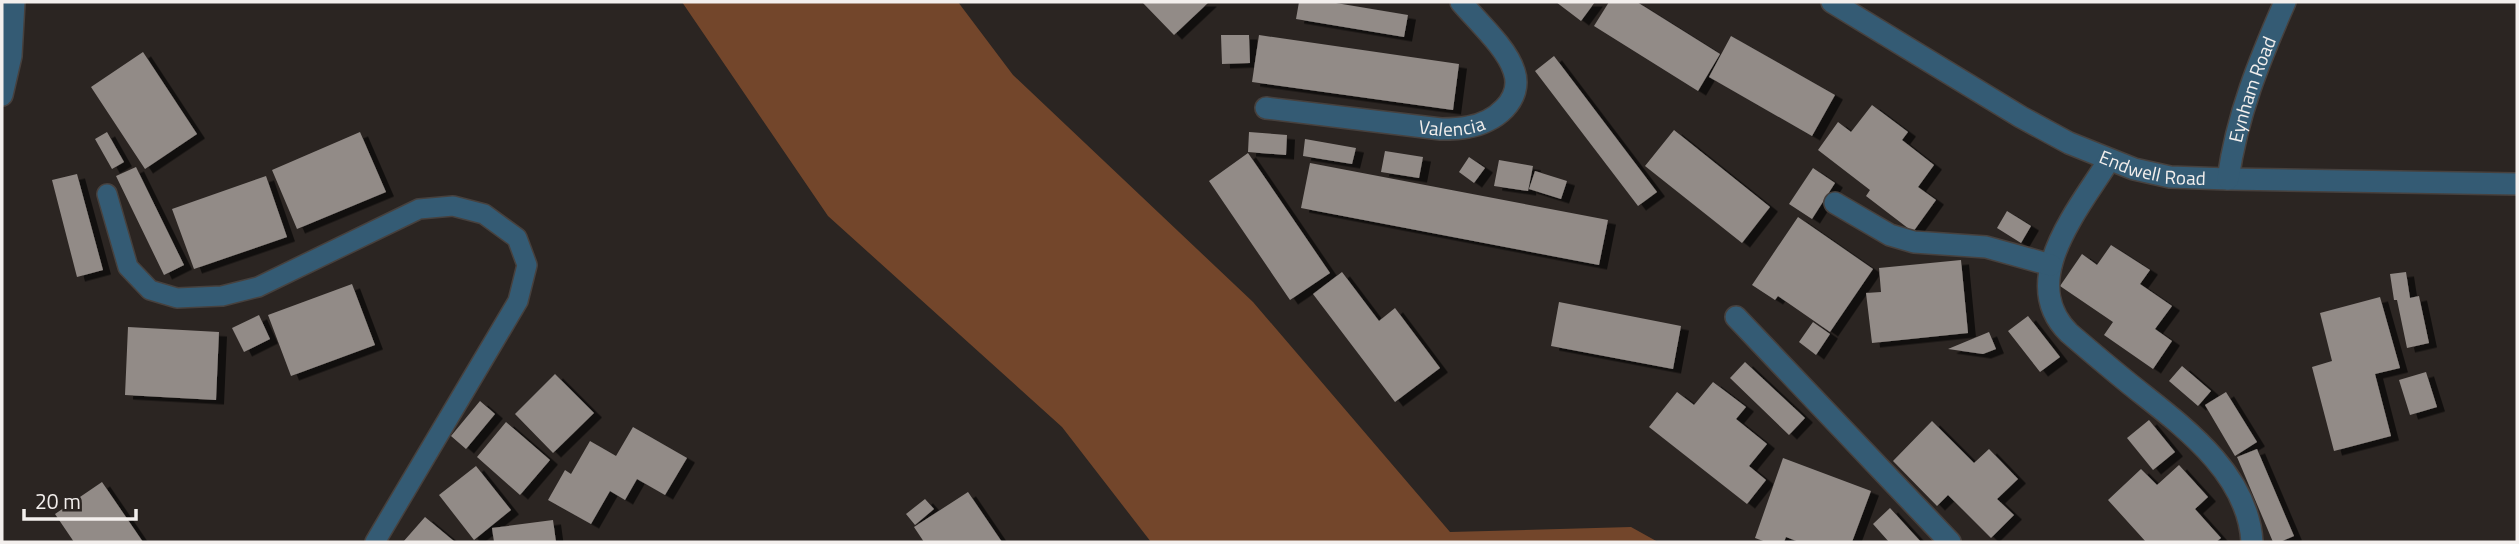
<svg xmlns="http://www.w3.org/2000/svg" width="2519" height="544" viewBox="0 0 2519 544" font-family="'Titillium Web',sans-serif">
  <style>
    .forest { fill: #73462b }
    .building { fill: #928b87; filter: url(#shadow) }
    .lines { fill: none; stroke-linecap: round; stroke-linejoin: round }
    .service-casing { stroke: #47413e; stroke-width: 22 }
    .minor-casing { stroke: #47413e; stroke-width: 24 }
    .service { stroke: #345b74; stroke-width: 19 }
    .minor { stroke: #345b74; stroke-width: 21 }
    .labels { text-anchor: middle; stroke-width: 7; stroke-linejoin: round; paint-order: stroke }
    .street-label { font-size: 19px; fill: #f3efed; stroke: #2b2522 }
  </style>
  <defs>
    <filter id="shadow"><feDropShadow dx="8" dy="4.5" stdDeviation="0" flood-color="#0009"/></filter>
  </defs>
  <rect width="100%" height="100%" fill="#2b2522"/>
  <path class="forest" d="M682,2H958L1013,75L1253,302L1450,532L1631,527L1658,542H1151L1062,427L828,216Z"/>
  <path class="building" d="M1142,2H1209L1174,35Z
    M1299,2H1330L1408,15L1404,37L1296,19Z
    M1556,2H1595L1581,21Z
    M1609,2H1637L1720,54L1698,91L1594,26Z
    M1221,35H1249L1250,63L1222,64Z
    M1259,35L1459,64L1453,110L1252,82Z
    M1731,36L1835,95L1812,136L1709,77Z
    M143,52L197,134L145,169L91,87Z
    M1554,56L1657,192L1638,206L1535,71Z
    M1872,105L1908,132L1902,140L1934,165L1918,187L1936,200L1913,232L1866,196L1870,190L1818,150L1838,122L1851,132Z
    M1674,130L1770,207L1742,243L1645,166Z
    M107,132L124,162L112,169L95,139Z
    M360,132L386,192L297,229L272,170Z
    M1249,132L1287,135L1286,155L1248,152Z
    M1305,139L1356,148L1352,164L1303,156Z
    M1385,151L1423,157L1419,178L1381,172Z
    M1248,153L1330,273L1290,300L1209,181Z
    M1469,157L1485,168L1474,183L1459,172Z
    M1499,160L1533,166L1528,191L1494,186Z
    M1310,163L1608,220L1599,265L1301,208Z
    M136,167L184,265L164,275L116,176Z
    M1813,168L1835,183L1812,219L1789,204Z
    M1535,171L1567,181L1561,199L1529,189Z
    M77,174L103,270L77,277L52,180Z
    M266,176L287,237L194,269L172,209Z
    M2007,211L2031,226L2021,243L1997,228Z
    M1798,217L1873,269L1830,332L1778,296L1775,300L1752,285Z
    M2111,245L2150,270L2140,284L2172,306L2155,329L2172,341L2153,369L2104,335L2113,322L2060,286L2082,254L2097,265Z
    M1961,260L1968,333L1872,343L1866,293L1881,292L1879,268Z
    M1342,272L1379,321L1395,308L1440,368L1395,402L1313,294Z
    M2406,272L2410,298L2419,296L2429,343L2407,348L2397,300H2394L2390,274Z
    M352,284L375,345L291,376L268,315Z
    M2380,297L2400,368L2375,374L2391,436L2334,451L2312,367L2332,361L2320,313Z
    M1559,302L1681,326L1673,369L1551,346Z
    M259,315L270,339L244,352L232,328Z
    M2028,316L2060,357L2040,372L2008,331Z
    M1813,322L1830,334L1816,355L1799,342Z
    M128,327L219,332L216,400L125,395Z
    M1989,332L1996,349L1983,354L1948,349Z
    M1745,362L1805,418L1789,435L1730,378Z
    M2182,366L2211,391L2198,406L2169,381Z
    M2426,372L2437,407L2410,415L2399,380Z
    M555,374L594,413L553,453L515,414Z
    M1713,382L1746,407L1736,419L1767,444L1749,466L1766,480L1747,504L1649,427L1677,392L1694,405Z
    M2226,392L2257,442L2235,456L2205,405Z
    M480,401L495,414L466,449L451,436Z
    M2149,420L2175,452L2153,470L2127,438Z
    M1932,421L1974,463L1989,449L2018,479L1997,499L2014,515L1991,538L1948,495L1937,506L1893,461Z
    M506,422L550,460L520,495L477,457Z
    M633,427L687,458L665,495L637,479L625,500L610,491L591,524L548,500L565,470L571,474L590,441L616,456Z
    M2257,449L2294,536L2280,542H2273L2237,457Z
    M1783,458L1871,491L1852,542H1799L1786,537L1784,542H1766L1755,538Z
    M2179,465L2208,497L2195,509L2221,538L2216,542H2146L2108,500L2141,469L2157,485Z
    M476,466L511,510L474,540L439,495Z
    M102,482L143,542H74L55,514Z
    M968,492L1002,542H924L914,527Z
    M925,499L934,509L915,525L906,514Z
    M1890,508L1921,542H1889L1873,524Z
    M425,517L455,542H403Z
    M553,520L556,542H494L492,528Z"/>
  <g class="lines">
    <g class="service-casing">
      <path id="service" d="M107,194L128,267L150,290L177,298L222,296L258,287L419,209L453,206L484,214L517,238L527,265L518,301L375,542"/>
    </g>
    <g class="minor-casing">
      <g id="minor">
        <path id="s1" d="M1832,2L2021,117L2069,143L2134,169L2170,177L2228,179L2517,184"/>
        <path d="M2,95L11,56L14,2"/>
        <path id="s2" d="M1266,108L1441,129C1450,129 1459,129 1468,127C1494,123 1524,100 1514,71C1507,48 1477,21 1461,2"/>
        <path d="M2109,160C2079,209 2016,281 2069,333C2090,351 2110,368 2131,385C2181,425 2248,472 2252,542"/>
        <path id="s3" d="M2228,179C2237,115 2259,61 2285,2"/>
        <path d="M1835,203L1890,235L1914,242L1986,247L2051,265"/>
        <path d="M1736,317L1950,542"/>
      </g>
    </g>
    <use href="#service" class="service"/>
    <use href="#minor" class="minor"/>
  </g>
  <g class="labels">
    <g class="street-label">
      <text dy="7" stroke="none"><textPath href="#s3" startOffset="93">Eynham Road</textPath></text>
      <text dy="7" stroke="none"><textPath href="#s2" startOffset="187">Valencia</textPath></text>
      <text dy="7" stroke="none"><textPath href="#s1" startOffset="364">Endwell Road</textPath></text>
    </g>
  </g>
  <rect width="2519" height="544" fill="none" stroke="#f3efed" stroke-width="7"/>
  <path d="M24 509v10h112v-10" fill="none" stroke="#f3efed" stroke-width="3.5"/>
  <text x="35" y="509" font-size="21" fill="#f3efed" stroke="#2b2522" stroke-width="5" paint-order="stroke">20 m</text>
</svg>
